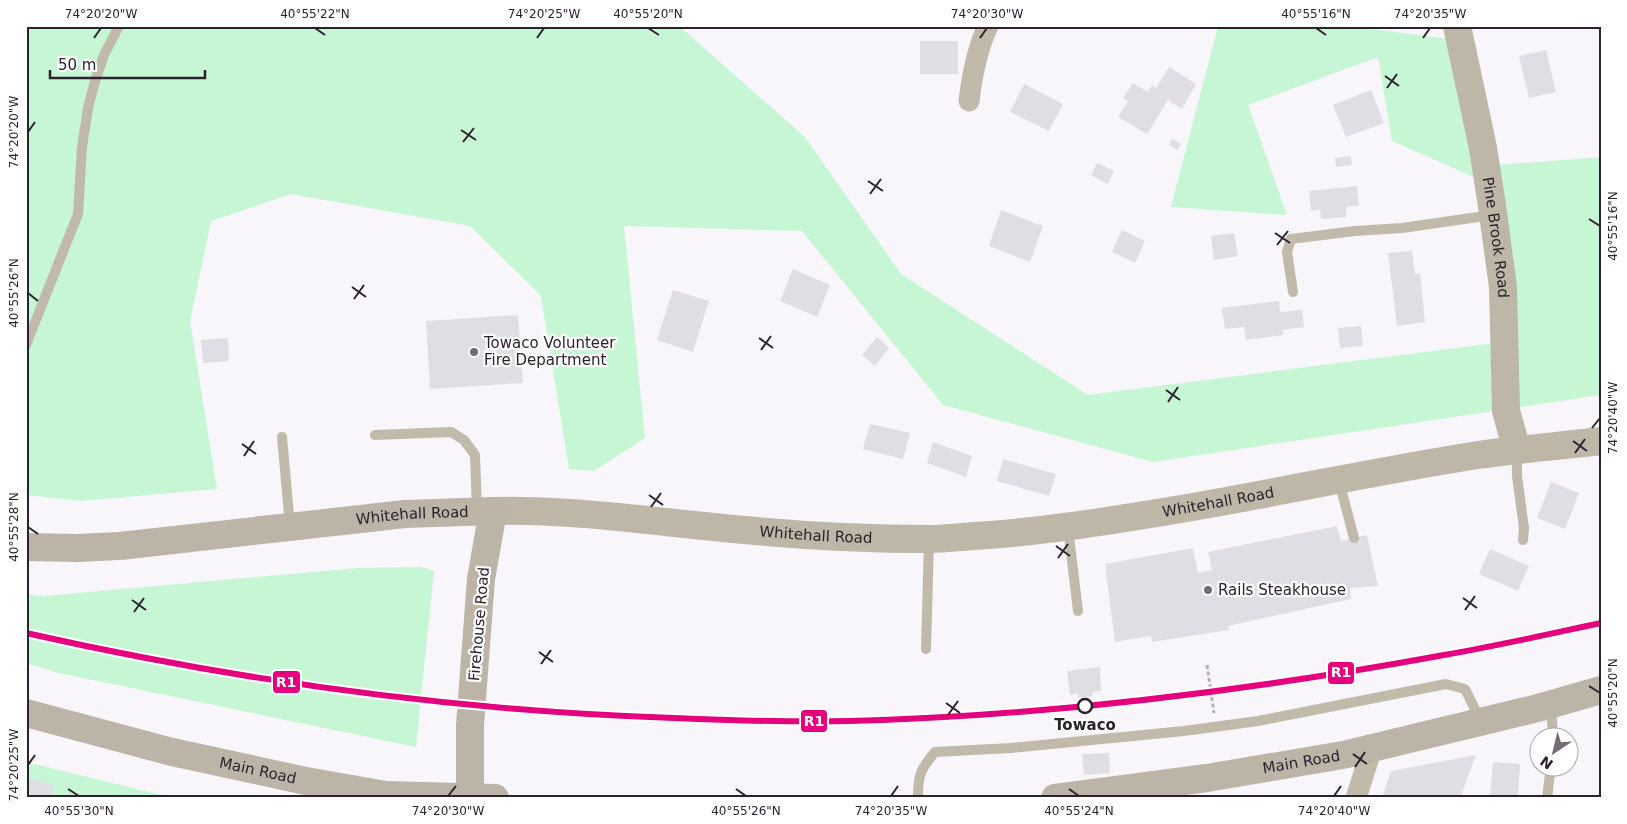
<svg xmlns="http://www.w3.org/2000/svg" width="1627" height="824" viewBox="0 0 1627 824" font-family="'DejaVu Sans',sans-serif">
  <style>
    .green { fill: #c6f6d4 }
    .building { fill: #e0dee5 }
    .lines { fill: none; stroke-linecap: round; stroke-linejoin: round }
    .path { stroke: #b7b2ab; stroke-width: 3; stroke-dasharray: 4 2.5; stroke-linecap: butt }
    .lane { stroke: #c1baab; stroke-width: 10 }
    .street { stroke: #c1baab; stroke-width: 21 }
    .secondary { stroke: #beb6a6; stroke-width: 28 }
    .primary { stroke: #bbb4a7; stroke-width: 28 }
    .rail-1-casing { stroke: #fff; stroke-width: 10 }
    .rail-1 { stroke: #e5007d; stroke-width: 6 }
    .ticks { fill: none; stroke: #2b222d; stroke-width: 2 }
    .poi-dot { fill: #736c75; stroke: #fff; stroke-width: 2 }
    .stop-dot { fill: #fff; stroke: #2b222d; stroke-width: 2.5 }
    .labels { text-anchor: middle; stroke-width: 4.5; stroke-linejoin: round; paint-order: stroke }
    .street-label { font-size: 15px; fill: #2b222d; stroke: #fff }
    .poi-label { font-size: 15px; fill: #2b222d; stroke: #fff; text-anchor: start }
    .stop-label { font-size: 15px; font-weight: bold; fill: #2b222d; stroke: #fff }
    .line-badge { stroke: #fff; stroke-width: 2 }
    .badge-label { font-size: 14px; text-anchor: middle; font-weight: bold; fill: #fff }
    .neatline { fill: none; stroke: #2b222d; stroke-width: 2 }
    .ticks-label { font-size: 12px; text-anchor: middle; fill: #2b222d }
  </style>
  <rect width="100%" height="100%" fill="#f8f6fa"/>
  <path class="green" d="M26,26H679L805,137L901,274L1088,395L1511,341L1487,183L1392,141L1378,57L1248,105L1287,215L1171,207L1218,26H1349L1457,40L1485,166L1601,157V395L1153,462L943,405L802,231L624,226L645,438L594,471L569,469L541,296L470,226L291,194L211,221L190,321L217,489L81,501L26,495Z
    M422,567L434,571L416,747L59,673L26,663V594L44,596L358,568Z
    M26,762L34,764L174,798H26Z"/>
  <path class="building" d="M920,41H958V74H920Z
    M1546,50L1556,92L1529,98L1519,56Z
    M1169,67L1196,84L1182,109L1168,100L1147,134L1118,117L1128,101L1123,98L1133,83L1148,92L1152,85L1156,88Z
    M1024,84L1063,104L1049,131L1010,112Z
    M1371,90L1384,123L1346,137L1333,105Z
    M1172,139L1181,144L1178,150L1169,145Z
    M1351,156L1352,165L1336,167L1335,158Z
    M1097,163L1114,171L1108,184L1091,175Z
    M1357,186L1359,206L1346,207V217L1321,219L1320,209L1311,211L1309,191Z
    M1001,210L1043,226L1030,262L989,246Z
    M1122,230L1145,241L1135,263L1112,252Z
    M1234,233L1238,256L1214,260L1211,236Z
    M1412,251L1415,274L1420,273L1425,322L1397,326L1388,253Z
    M793,269L830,285L817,317L780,301Z
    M673,290L709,301L693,352L657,340Z
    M1279,301L1280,312L1302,310L1304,327L1283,330V335L1246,340L1244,327L1225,329L1222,308Z
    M518,315L523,383L430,389L426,321Z
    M1361,326L1363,346L1340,348L1338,328Z
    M877,337L889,348L875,366L862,355Z
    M228,338L229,361L203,363L201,340Z
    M870,424L910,433L903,459L863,449Z
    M933,442L972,456L966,477L927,463Z
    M1003,459L1056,474L1049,496L997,481Z
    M1551,482L1579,493L1565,529L1537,518Z
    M1337,526L1341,541L1367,535L1378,586L1350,588L1351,599L1228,626L1229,630L1152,642L1151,636L1115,642L1105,564L1193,548L1198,573L1212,570L1208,552Z
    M1490,549L1529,566L1518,591L1479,574Z
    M1100,667L1101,691L1093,692L1092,696L1078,698V693L1070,695L1067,671Z
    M1109,753L1110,773L1084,775L1082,754Z
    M1476,755L1460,798H1382L1391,771Z
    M1493,762L1520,764L1518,798H1490Z
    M26,778L54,785L51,798H26Z"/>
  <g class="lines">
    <path class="path" d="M1207,665L1214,713"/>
    <path class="lane" d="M1293,292L1287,252L1291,239L1355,231L1402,228L1492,215
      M26,345L78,214L82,147L88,108L95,81L104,55L119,26
      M375,435L451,432L464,440L475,455L477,510
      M282,437L290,526
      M1517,451V476L1524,528L1523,540
      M1339,481L1354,538
      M1068,528L1078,611
      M926,649L929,540
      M1551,705L1553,736
      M918,798C918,775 920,770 935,752L1011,748L1184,731L1258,721L1446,684L1465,689L1481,721
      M1547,798L1551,766"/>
    <path class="street" d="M969,101C972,76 977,49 988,26
      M1356,798L1372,748"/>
    <g class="secondary">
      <path id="s1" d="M1457,26L1483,148L1492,206L1503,287L1506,411L1517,450"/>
      <path id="s2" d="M493,511C576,509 662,523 745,530C806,536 868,539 930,539C945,539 960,537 974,536C1042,532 1108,521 1175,510C1276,493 1376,471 1478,455C1519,449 1560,446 1601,441"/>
    </g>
    <g class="primary">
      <path id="s3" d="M26,547L77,548L120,546L405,514L493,511L481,579L470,725V797"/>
      <path id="s4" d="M26,713L172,752L306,781L386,795L495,798"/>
      <path id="s5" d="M1055,798L1207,778L1343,755L1538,708L1601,690"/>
    </g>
    <g class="rail-1-casing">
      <path id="rail-1" d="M26,633C239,681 456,711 674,718C743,721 813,723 882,720C1070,713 1259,689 1444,655C1497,646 1549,634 1601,623"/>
    </g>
    <use href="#rail-1" class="rail-1"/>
  </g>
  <path class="ticks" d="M315,28L325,35M648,28L659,35M1316,28L1326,35M94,38L101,28M537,38L544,28M980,38L987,28M1423,38L1430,28M1385,76L1399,86M1387,88L1397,74M461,130L476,140M28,132L35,122M463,142L474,128M868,181L883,191M870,194L881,179M1589,219L1600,226M1275,233L1290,243M1277,245L1288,231M352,287L366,297M28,293L38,301M354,299L364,285M759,338L773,348M761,350L771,336M1166,390L1180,400M1168,402L1178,387M1592,428L1600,418M1573,441L1587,451M242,444L256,454M1575,453L1585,439M244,456L254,441M649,495L663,505M651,507L661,493M28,527L38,534M1056,546L1070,556M1058,558L1068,544M1463,598L1477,608M132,600L146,610M1465,610L1475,596M134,612L144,598M539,652L553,662M541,664L551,650M1589,686L1600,693M946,703L960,713M948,715L958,701M1353,754L1367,764M28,765L35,755M1355,767L1365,752M68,789L79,796M736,789L746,796M1069,789L1079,796M448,796L456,786M891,796L898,786M1334,796L1341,786"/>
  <g class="poi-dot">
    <circle cx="474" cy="352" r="5"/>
    <circle cx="1208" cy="590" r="5"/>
  </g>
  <circle class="stop-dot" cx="1085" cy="706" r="7"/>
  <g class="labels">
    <g class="street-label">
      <text dy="5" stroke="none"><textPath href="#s1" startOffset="215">Pine Brook Road</textPath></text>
      <text dy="5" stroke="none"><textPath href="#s2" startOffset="729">Whitehall Road</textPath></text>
      <text dy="5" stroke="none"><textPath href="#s3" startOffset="388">Whitehall Road</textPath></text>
      <text dy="5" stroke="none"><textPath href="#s2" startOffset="324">Whitehall Road</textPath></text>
      <text transform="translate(479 624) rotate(-85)" y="5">Firehouse Road</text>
      <text dy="5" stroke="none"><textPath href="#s5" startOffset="249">Main Road</textPath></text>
      <text dy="5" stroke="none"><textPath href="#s4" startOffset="239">Main Road</textPath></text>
    </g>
    <g class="poi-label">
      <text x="484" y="348">Towaco Volunteer<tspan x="484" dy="17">Fire Department</tspan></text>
      <text x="1218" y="595">Rails Steakhouse</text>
    </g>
    <g class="stop-label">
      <text x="1085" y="730">Towaco</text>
    </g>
  </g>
  <g class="line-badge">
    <rect x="1327" y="661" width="28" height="24" rx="5" fill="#e5007d"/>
    <rect x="272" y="670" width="29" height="24" rx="5" fill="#e5007d"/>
    <rect x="800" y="709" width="28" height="24" rx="5" fill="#e5007d"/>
  </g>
  <g class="badge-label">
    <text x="1341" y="677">R1</text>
    <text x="286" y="687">R1</text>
    <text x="814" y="726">R1</text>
  </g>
  <rect width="1627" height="824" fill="none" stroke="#ffffff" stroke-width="55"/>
  <g transform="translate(1554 752) rotate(215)"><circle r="24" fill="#ffffff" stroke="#aaa7ab"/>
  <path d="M0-4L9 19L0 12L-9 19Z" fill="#736c75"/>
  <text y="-8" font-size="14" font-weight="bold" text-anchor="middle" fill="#2b222d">N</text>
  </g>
  <path d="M50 70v8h155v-8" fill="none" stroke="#2b222d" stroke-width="2.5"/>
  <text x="58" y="70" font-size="15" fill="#2b222d" stroke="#ffffff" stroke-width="4" paint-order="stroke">50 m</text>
  <rect x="28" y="28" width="1572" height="768" class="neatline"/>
  <g class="ticks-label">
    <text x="101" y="18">74°20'20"W</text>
    <text x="315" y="18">40°55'22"N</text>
    <text x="544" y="18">74°20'25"W</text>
    <text x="648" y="18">40°55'20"N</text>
    <text x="987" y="18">74°20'30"W</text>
    <text x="1316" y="18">40°55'16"N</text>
    <text x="1430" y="18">74°20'35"W</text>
    <text transform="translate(14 132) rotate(-90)" y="4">74°20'20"W</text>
    <text transform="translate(1613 226) rotate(-90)" y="4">40°55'16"N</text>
    <text transform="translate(14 293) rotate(-90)" y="4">40°55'26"N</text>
    <text transform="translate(1613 418) rotate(-90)" y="4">74°20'40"W</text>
    <text transform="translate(14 527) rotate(-90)" y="4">40°55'28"N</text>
    <text transform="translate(1613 693) rotate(-90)" y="4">40°55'20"N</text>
    <text transform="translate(14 765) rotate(-90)" y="4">74°20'25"W</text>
    <text x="79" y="815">40°55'30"N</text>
    <text x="448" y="815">74°20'30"W</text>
    <text x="746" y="815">40°55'26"N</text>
    <text x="891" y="815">74°20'35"W</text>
    <text x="1079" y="815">40°55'24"N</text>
    <text x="1334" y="815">74°20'40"W</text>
  </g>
</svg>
